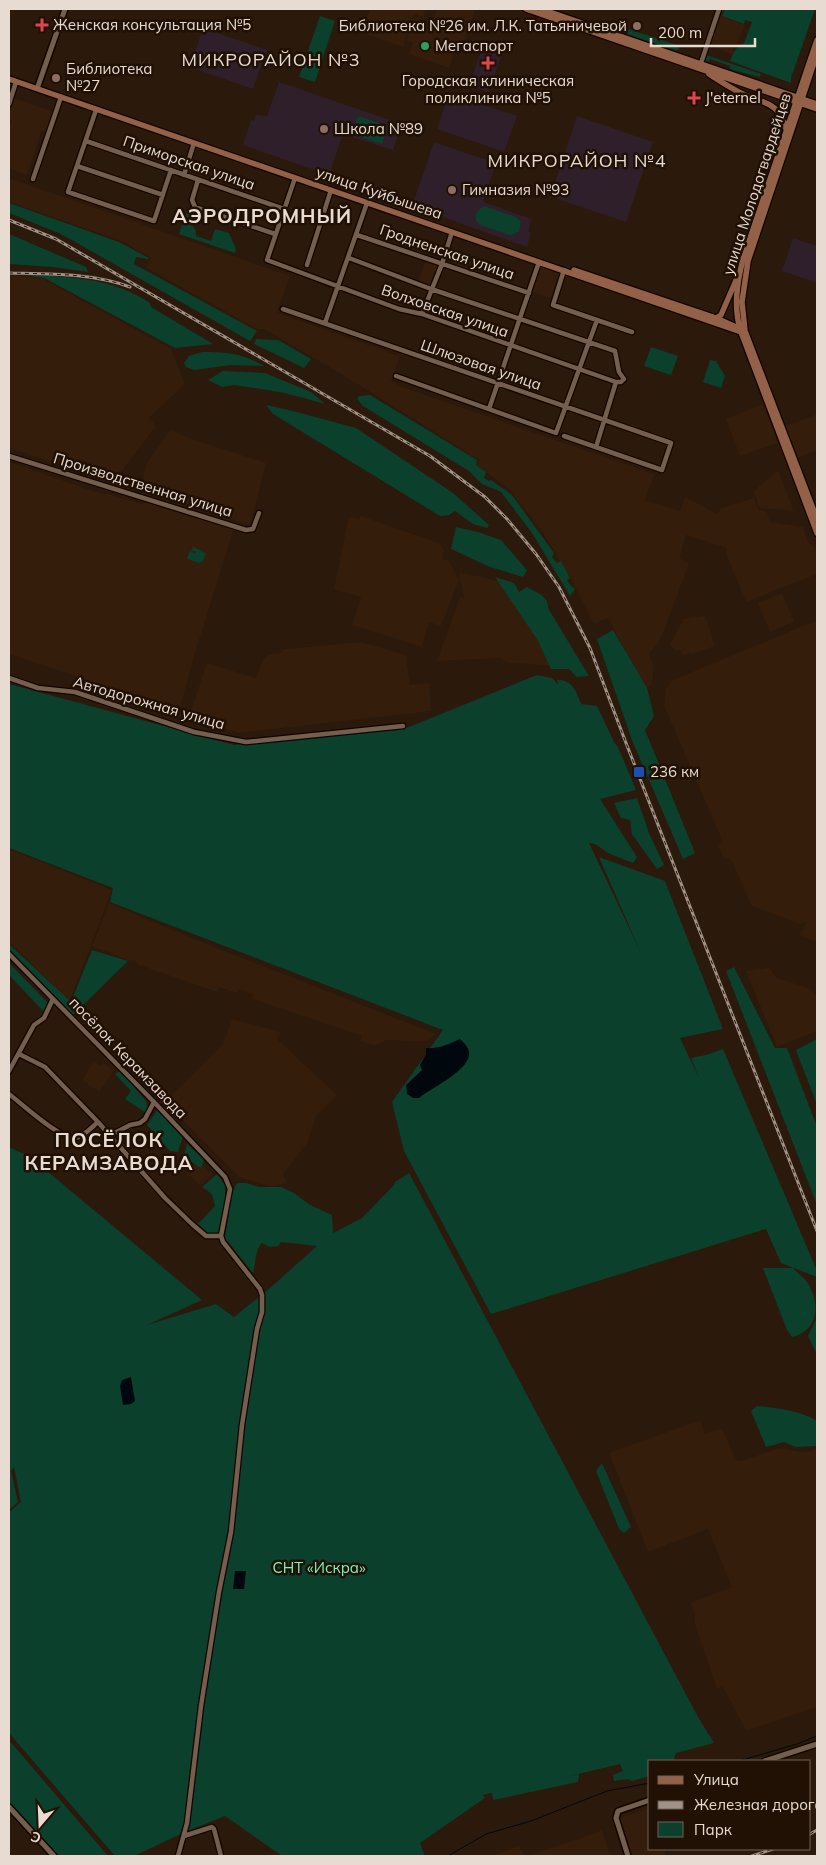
<svg xmlns="http://www.w3.org/2000/svg" width="826" height="1865" viewBox="0 0 826 1865" font-family="Mulish,sans-serif">
  <style>
    .built { fill: #341d0a }
    .education { fill: #2f1f2a }
    .green { fill: #0b402c }
    .water { fill: #00080d }
    .lines { fill: none; stroke-linecap: round; stroke-linejoin: round }
    .stream { stroke: #00080d; stroke-width: 1 }
    .minor-casing { stroke: #130400; stroke-width: 7 }
    .tertiary-casing { stroke: #130400; stroke-width: 8 }
    .secondary-casing { stroke: #130400; stroke-width: 8 }
    .minor { stroke: #745f4f; stroke-width: 4.5 }
    .tertiary { stroke: #745f4f; stroke-width: 5 }
    .secondary { stroke: #926147; stroke-width: 5.5 }
    .rail-casing { stroke: #a09287; stroke-width: 3 }
    .rail { stroke: #211004; stroke-width: 1; stroke-dasharray: 4; stroke-linecap: butt }
    .health-dot { fill: #e0444e; stroke: #211004; stroke-width: 2 }
    .education-dot { fill: #8d6e63; stroke: #211004; stroke-width: 2 }
    .leisure-dot { fill: #2e9e5b; stroke: #211004; stroke-width: 2 }
    .transit-dot { fill: #1a4fb4; stroke: #211004; stroke-width: 2 }
    .labels { text-anchor: middle; stroke-width: 5; stroke-linejoin: round; paint-order: stroke }
    .poi-label { font-size: 15px; fill: #e7dbd2; stroke: #211004; text-anchor: start }
    .street-label { font-size: 15px; fill: #e7dbd2; stroke: #211004 }
    .park-label { font-size: 15px; fill: #74f9c0; stroke: #211004 }
    .quarter-label { font-size: 18px; letter-spacing: 1px; fill: #e7dbd2; stroke: #211004 }
    .district-label { font-size: 20px; font-weight: bold; letter-spacing: 1px; fill: #e7dbd2; stroke: #211004 }
  </style>
  <rect width="100%" height="100%" fill="#2b190b"/>
  <path class="built" d="M370,9H426L423,17L414,14L403,47L362,33Z
    M437,9H475L470,26L471,29L470,33L468,32L463,43L466,46L455,50L449,68L409,54L413,43L406,40L413,19L418,18L421,23L431,26Z
    M718,15L745,25L732,54L708,45Z
    M14,98L54,112L47,132L42,130L27,175L9,169V128L12,120L9,118V115Z
    M9,178L290,276L277,312L285,316L400,356L391,381L405,388L654,474L645,500L680,511L685,497L717,514L721,508L754,498L759,510L767,512L770,522L803,527L807,540L817,550V574L746,602L726,554L727,548L686,535L680,556L681,560L689,564L659,643L649,653L654,667L652,684L645,689L608,618L594,624L575,586L542,531L509,489L476,465L479,460L338,372L264,329L259,330L146,268L151,258L119,240L9,202Z
    M457,252L470,257L466,269L453,265Z
    M426,261L439,266L431,286L418,281Z
    M541,267L559,273L551,298L532,292Z
    M9,275L42,278L171,349L185,384L149,418L156,426L114,481L9,448Z
    M763,404L778,443L740,456L726,419Z
    M817,414V450L798,458L786,426Z
    M170,430L192,439L266,463L250,525L140,490L147,463Z
    M9,462L102,494H108L142,504L147,501L234,528L195,653L179,711L9,654Z
    M778,470L794,511L759,508L754,491Z
    M349,516L359,519L361,516L439,543L444,550L442,559L449,561L459,580L441,626L429,622L422,647L352,625L361,597L334,589Z
    M459,572L508,583L553,666L506,662L501,658L437,661L460,597L464,598Z
    M782,593L794,622L770,632L758,603Z
    M705,616L715,646L690,655L689,653L684,656L681,650L675,651L670,645L683,619Z
    M817,620V942L799,935L807,922L800,924L752,906L730,858L724,859L718,845L723,842L664,706L666,688L673,680Z
    M361,642L406,655L410,685L429,683L431,711L239,733L189,717L207,663L256,678L264,658L270,654L281,653L282,650L285,649Z
    M9,849L112,890L70,1001L9,942Z
    M109,903L187,936L436,1034L425,1042L386,1040L374,1046L360,1041L362,1036L252,999L253,994L239,989L237,993L219,987L217,992L139,965L134,960L130,961L92,946Z
    M769,968L777,978L809,988L817,996V1031L777,1047L746,971Z
    M232,1019L281,1032L277,1039L337,1095L316,1116L308,1142L283,1174L287,1183L272,1187L239,1177L165,1102L223,1044Z
    M94,1061L100,1066L103,1062L114,1071L99,1092L82,1080Z
    M199,1159L212,1175L200,1186L186,1172Z
    M700,1420L705,1434L722,1428L736,1460L740,1461L780,1448L803,1452L817,1449V1707L746,1731L723,1687L717,1689L695,1624V1614L690,1603L732,1587L708,1529L648,1552L609,1453Z
    M650,1808V1849H664L666,1856H632L620,1818Z
    M602,1830L610,1856H526L581,1838Z
    M519,1846L524,1856H491Z"/>
  <path class="education" d="M203,28L267,50L253,89L190,67Z
    M482,49L501,56L489,92L469,85Z
    M279,82L402,124L393,150L343,134L329,175L243,145L251,120L254,121L256,115L267,116Z
    M449,93L517,116L504,152L437,129Z
    M577,116L653,142L626,222L557,199V197L551,195Z
    M434,142L496,163L483,202L532,219L528,231L531,233L527,247L412,206Z
    M793,238L817,246V283L782,271Z"/>
  <path class="green" d="M725,9H815L791,78V83L730,61C733,53 736,47 744,43L752,22L745,20L744,24L722,16Z
    M320,16L335,21L315,82L299,77Z
    M628,29L680,46L678,50H675L627,34Z
    M706,55L761,74L760,77L730,69V66L710,59L709,61L706,60Z
    M358,116L388,126L382,144L352,134Z
    M9,203L119,242L149,258L148,259L136,257L134,264L257,331L250,341L61,234L9,213Z
    M483,207H486L516,217L521,222L519,231L514,234L510,235L480,225C473,220 475,211 483,207Z
    M188,208L192,210L188,218L196,231V236L211,241L215,229L229,233L236,249L235,253L179,234Z
    M9,234L86,267L88,272L53,267L9,264Z
    M24,275C68,276 113,278 150,303L151,307L213,344L175,348L44,278Z
    M256,339L278,340L311,359L304,368L254,344Z
    M651,347L678,356L671,375L644,366Z
    M202,352C227,352 242,353 264,366L230,365L194,370L186,367L184,363L189,356Z
    M710,360L716,361L725,376L721,388L703,382Z
    M223,371L265,373L311,392L325,404L285,393L255,388L234,385L222,387L208,380Z
    M370,395L477,460L476,465L486,472L484,478L489,481L491,480L512,495L554,553L552,557L557,563L561,561L570,578L567,580L570,585L575,589L570,596L532,533L501,492L482,484L469,471L363,406L357,399L359,396Z
    M266,405L297,412L356,428L453,493L489,525L487,528L473,524L455,511L449,515L440,516L273,414Z
    M456,527L478,532L501,540L527,570L523,577L490,567L451,549Z
    M193,547L200,550L206,554L203,561L200,563L187,559L190,551L195,554L196,551H191Z
    M495,577L514,583L519,592L527,587C537,593 549,596 548,608L589,676L577,677L569,669H551L537,639Z
    M613,630L647,688L654,716L645,730L695,853L683,859L632,740L597,639Z
    M537,675L552,678L558,684L557,680C572,679 577,692 581,704L597,706L614,742L618,747L636,790L600,799L637,857L633,863L608,853L595,844L589,843L641,953L599,857L665,881L723,1029L680,1038L700,1080L691,1058L706,1055L723,1049L817,1271V1277L781,1263L766,1229L491,1314L404,1151L392,1102L443,1030L110,902L113,888L9,848V684L234,745L409,727Z
    M637,798L649,833L664,865L657,869L632,834L630,820L621,818L614,803Z
    M9,944L71,1002L92,950L128,961L72,1016L9,950Z
    M9,963L48,1003L44,1012L9,975Z
    M734,967L775,1048H787L817,1127V1205L726,971Z
    M817,1039V1105L796,1050Z
    M120,1071L146,1101L148,1109L146,1113L125,1099L131,1091L115,1074Z
    M158,1109L183,1136L178,1152L170,1151L147,1125Z
    M187,1144L204,1159L201,1168L192,1162H185L184,1154Z
    M9,1147L30,1157L202,1300L147,1325L216,1304L234,1317L270,1288L317,1246L281,1242L278,1246L270,1247L262,1243C255,1249 256,1263 253,1273L225,1238L232,1193L237,1183H246L259,1187H281L294,1193L310,1205L332,1215L333,1233L362,1218L394,1185L395,1182L409,1173L698,1717L714,1743L676,1753L673,1761H650V1776L632,1781L628,1779L614,1781L613,1775L623,1771L620,1764L557,1779L579,1774L578,1782L493,1800L492,1793L483,1795L485,1798L420,1843L425,1856H282L225,1816L185,1832L134,1856H115L9,1733V1512L21,1502L14,1467L11,1471L18,1502L9,1510Z
    M217,1174L225,1185V1201L219,1233H208L198,1224L215,1206L212,1194L202,1187Z
    M763,1268H793C797,1273 804,1277 807,1282C821,1304 819,1330 792,1337L787,1330Z
    M817,1318V1355L808,1336Z
    M757,1406C778,1408 799,1410 817,1421V1446L796,1447L784,1442L766,1447L751,1411Z
    M602,1463L631,1527L624,1533L619,1529L596,1471Z
    M9,1740L108,1856H59L9,1803Z"/>
  <path class="water" d="M460,1039C464,1043 470,1048 469,1055C467,1072 431,1088 419,1098H413L407,1094L406,1085L422,1070L420,1065L426,1054V1048C439,1049 449,1044 460,1039Z
    M131,1377L135,1401L131,1404L123,1405L120,1386L122,1380Z
    M235,1571H246L244,1589H233Z"/>
  <g class="lines">
    <path class="stream" d="M739,1761L797,1744L817,1736
      M448,1856L486,1834L531,1821L607,1791L650,1783"/>
    <g class="minor-casing">
      <path id="minor" d="M701,63L719,9
        M9,104L16,82
        M96,110L68,192L154,221L171,170
        M86,141L284,209
        M77,166L163,195
        M184,175L194,143
        M295,178L267,260L399,309L422,314L616,382
        M33,179L61,97
        M198,180L192,200L195,207L275,234
        M357,235L529,293
        M349,258L431,289L615,351L619,372L624,379L621,382H616
        M307,265L331,190
        M564,270L553,305L632,332
        M283,309L671,443L662,470L564,436
        M422,314L442,264L452,232
        M325,323L367,203
        M396,376L556,433L597,320
        M489,409L539,262
        M596,447L616,382
        M9,456L246,530L253,529L259,513
        M9,678L38,688L75,692L194,732L246,742L403,726
        M9,954L154,1102L225,1177L230,1189L221,1236L223,1242L260,1289L262,1295V1312L257,1329L242,1425L231,1532L219,1592L201,1706L187,1823L178,1856
        M19,1054L45,1067L98,1122L165,1198L193,1225L206,1236H221
        M9,1071L34,1025L44,1018L53,999
        M9,1094C21,1103 62,1141 76,1138C83,1137 92,1127 98,1122
        M109,1136L130,1125L140,1123L145,1119L154,1102
        M184,1836L212,1827L214,1829L221,1856"/>
    </g>
    <g class="tertiary-casing">
      <path id="tertiary" d="M38,86L65,9
        M765,1761L817,1744
        M9,1807L54,1856
        M628,1856L616,1818L618,1811L650,1800"/>
    </g>
    <g class="secondary-casing">
      <path id="secondary" d="M526,9L817,109
        M541,9L817,104
        M817,40L743,259C737,283 733,308 741,332L817,533
        M817,54L748,261L742,302L745,331L817,519
        M709,74C720,81 732,89 743,94C764,103 780,103 786,129
        M9,79L741,332L745,331
        M574,270L716,318L745,331
        M716,318L721,315L737,278"/>
    </g>
    <use href="#minor" class="minor"/>
    <use href="#tertiary" class="tertiary"/>
    <use href="#secondary" class="secondary"/>
    <g class="rail-casing">
      <path id="rail" d="M9,220L56,239L430,456L485,497L507,519L536,554L559,587L590,648L626,743L817,1231
        M9,273C49,274 92,273 130,287
        M810,1834L817,1830
        M752,1856L773,1849"/>
    </g>
    <use href="#rail" class="rail"/>
  </g>
  <g class="health-dot">
    <path d="M39.5 17.5h5v5h5v5h-5v5h-5v-5h-5v-5h5z"/>
    <path d="M485.5 55.5h5v5h5v5h-5v5h-5v-5h-5v-5h5z"/>
    <path d="M691.5 90.5h5v5h5v5h-5v5h-5v-5h-5v-5h5z"/>
  </g>
  <g class="education-dot">
    <circle cx="637" cy="26" r="5"/>
    <circle cx="56" cy="78" r="5"/>
    <circle cx="324" cy="129" r="5"/>
    <circle cx="452" cy="190" r="5"/>
  </g>
  <circle class="leisure-dot" cx="425" cy="46" r="5"/>
  <rect class="transit-dot" x="633" y="766" width="12" height="12" rx="2.5"/>
  <g class="labels">
    <g class="poi-label">
      <text x="53" y="30">Женская консультация №5</text>
      <text x="627" y="31" text-anchor="end">Библиотека №26 им. Л.К. Татьяничевой</text>
      <text x="435" y="51">Мегаспорт</text>
      <text x="66" y="74">Библиотека<tspan x="66" dy="17">№27</tspan></text>
      <text x="488" y="86" text-anchor="middle">Городская клиническая<tspan x="488" dy="17">поликлиника №5</tspan></text>
      <text x="705" y="103">J'eternel</text>
      <text x="334" y="134">Школа №89</text>
      <text x="462" y="195">Гимназия №93</text>
      <text x="650" y="777">236 км</text>
    </g>
    <g class="street-label">
      <text transform="translate(189 163) rotate(19)" y="5">Приморская улица</text>
      <text transform="translate(757 184) rotate(-72)" y="5">улица Молодогвардейцев</text>
      <text transform="translate(379 193) rotate(19)" y="5">улица Куйбышева</text>
      <text transform="translate(447 252) rotate(19)" y="5">Гродненская улица</text>
      <text transform="translate(445 311) rotate(19)" y="5">Волховская улица</text>
      <text transform="translate(481 365) rotate(19)" y="5">Шлюзовая улица</text>
      <text transform="translate(143 485) rotate(17)" y="5">Производственная улица</text>
      <text transform="translate(149 703) rotate(16)" y="5">Автодорожная улица</text>
      <text transform="translate(128 1058) rotate(46)" y="5">посёлок Керамзавода</text>
    </g>
    <g class="park-label">
      <text x="319" y="1573">СНТ «Искра»</text>
    </g>
    <g class="quarter-label">
      <text x="271" y="66">МИКРОРАЙОН №3</text>
      <text x="577" y="167">МИКРОРАЙОН №4</text>
    </g>
    <g class="district-label">
      <text x="262" y="223">АЭРОДРОМНЫЙ</text>
      <text x="109" y="1147">ПОСЁЛОК<tspan x="109" dy="23">КЕРАМЗАВОДА</tspan></text>
    </g>
  </g>
  <rect width="826" height="1865" fill="none" stroke="#e7dbd2" stroke-width="20"/>
  <rect x="648" y="1760" width="162" height="90" fill="#211004" stroke="#706156"/>
  <rect x="658" y="1776" width="25" height="8" fill="#926147" stroke="#706156"/>
  <text x="694" y="1785" font-size="15" fill="#e7dbd2">Улица</text>
  <rect x="658" y="1801" width="25" height="8" fill="#a09287" stroke="#706156"/>
  <text x="694" y="1810" font-size="15" fill="#e7dbd2">Железная дорога</text>
  <rect x="658" y="1822" width="25" height="15" fill="#0b402c" stroke="#706156"/>
  <text x="694" y="1835" font-size="15" fill="#e7dbd2">Парк</text>
  <g transform="translate(40 1825) rotate(199)" stroke="#211004" stroke-width="4" paint-order="stroke">
  <path d="M0-4L9 19L0 12L-9 19Z" fill="#e7dbd2"/>
  <text y="-8" font-size="14" font-weight="bold" text-anchor="middle" fill="#e7dbd2">С</text>
  </g>
  <path d="M651 38v8h104v-8" fill="none" stroke="#e7dbd2" stroke-width="2.5"/>
  <text x="658" y="38" font-size="15" fill="#e7dbd2" stroke="#211004" stroke-width="4" paint-order="stroke">200 m</text>
</svg>
